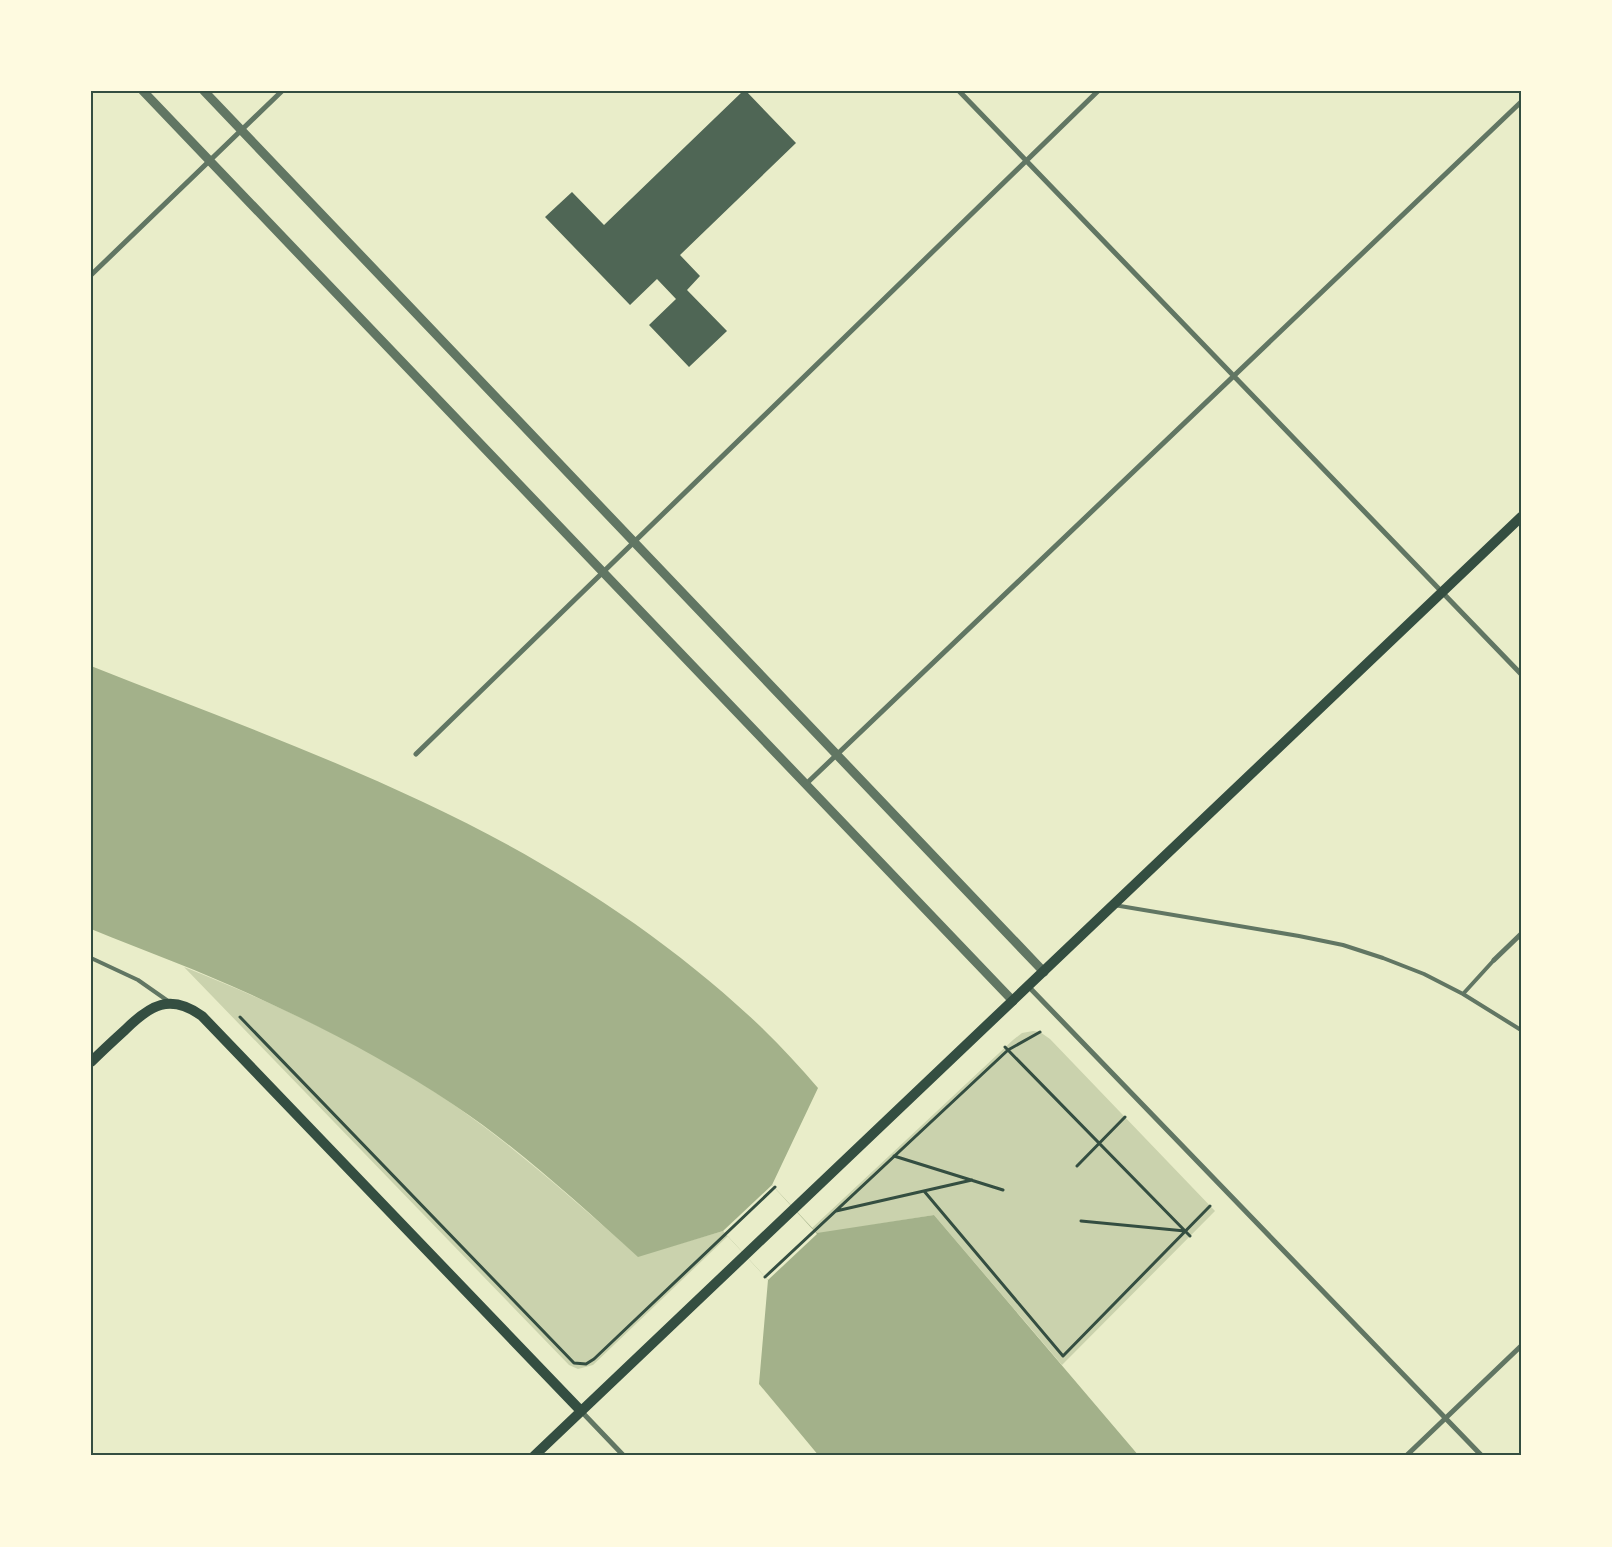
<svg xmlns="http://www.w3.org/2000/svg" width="1612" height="1547" viewBox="0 0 1612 1547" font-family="'Noto Serif',serif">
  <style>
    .green { fill: #cad2ad }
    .water { fill: #a3b18a }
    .pier { fill: #e9edc9 }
    .building { fill: #4f6655 }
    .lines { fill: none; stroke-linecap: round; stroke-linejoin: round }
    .path { stroke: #344e41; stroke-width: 3 }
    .service { stroke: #617663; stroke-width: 4 }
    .minor { stroke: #617663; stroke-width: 5 }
    .tertiary { stroke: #617663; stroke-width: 9 }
    .secondary { stroke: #344e41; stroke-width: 10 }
    .neatline { fill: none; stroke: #344e41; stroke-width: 2 }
  </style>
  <rect width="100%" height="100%" fill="#e9edc9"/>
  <path class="green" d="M184,967C279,1005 372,1048 457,1107C521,1152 579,1205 638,1256L723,1231L728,1236L593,1365L578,1369L569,1365Z
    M1033,1031L1040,1032L1050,1039L1215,1211L1062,1365L934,1215L817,1234L812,1228L1013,1040L1022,1033Z"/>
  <path class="water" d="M91,666C202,710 315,751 423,802C545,859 662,933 760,1026C781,1046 800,1067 818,1088L772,1185L817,1233L934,1215L1139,1456H819L759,1384L768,1280L723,1231L638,1257C579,1204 520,1149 454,1105C390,1062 322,1027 252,995C200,971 145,951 91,929Z"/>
  <path class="pier" d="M772,1185L817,1234L768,1280L723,1231Z"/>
  <path class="building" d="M743,91H746L796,143L680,255L700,276L687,290L727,331L689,367L649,325L676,299L657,279L630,305L545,217L572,192L604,225Z"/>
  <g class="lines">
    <path class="path" d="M240,1017L574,1363L586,1364L594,1359L775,1187
      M1005,1047L1190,1236
      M894,1156L1003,1190
      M1077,1166L1125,1117
      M924,1191L1063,1356L1210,1206
      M836,1211L972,1180
      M1081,1221L1185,1231
      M765,1277L1008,1050L1040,1032"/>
    <path class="service" d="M1114,905L1299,936L1343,945L1383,958L1424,974L1463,994L1521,1030
      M91,958L138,980L168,1001
      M1463,994L1494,960"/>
    <path class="minor" d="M959,91L1521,674
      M91,275L282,91
      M416,754L1098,91
      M806,784L1521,102
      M1494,960L1521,934
      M1028,986L1482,1456
      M581,1411L624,1456
      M1406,1456L1521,1346"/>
    <path class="tertiary" d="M143,91L1013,1001
      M204,91L1044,972"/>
    <path class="secondary" d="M91,1062C102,1051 114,1040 125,1030C150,1005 170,993 202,1016L581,1411
      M534,1456L1521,517"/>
  </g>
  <rect width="1612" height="1547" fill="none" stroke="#fefae0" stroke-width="185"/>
  <rect x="92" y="92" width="1428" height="1362" class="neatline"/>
</svg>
